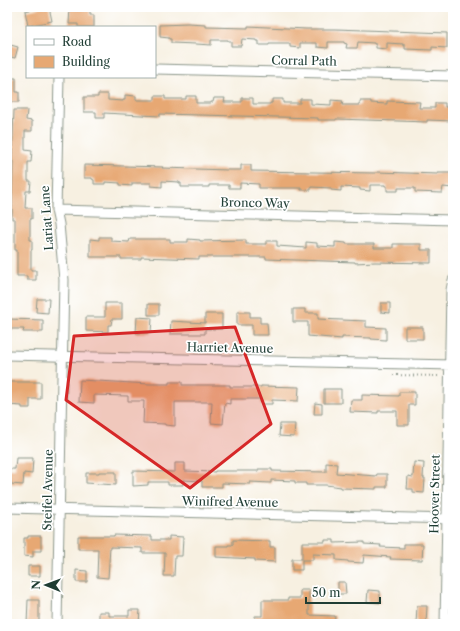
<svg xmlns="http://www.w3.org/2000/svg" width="460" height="631" viewBox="0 0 460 631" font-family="'Libre Caslon Text',serif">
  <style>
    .building { fill: #e7a873 }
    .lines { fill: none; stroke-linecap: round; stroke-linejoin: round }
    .street-casing { stroke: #8b968a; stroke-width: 11 }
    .path { stroke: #8b968a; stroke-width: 2; stroke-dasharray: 1 3; stroke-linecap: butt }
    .street { stroke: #fff; stroke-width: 9 }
    .marked { fill: #d62828; fill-opacity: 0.2; stroke: #d62828; stroke-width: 3; stroke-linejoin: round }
    .labels { text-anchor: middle; stroke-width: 3.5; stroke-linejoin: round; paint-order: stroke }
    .street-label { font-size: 12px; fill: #1f3d34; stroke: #fff }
  </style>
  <rect width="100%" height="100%" fill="#fff"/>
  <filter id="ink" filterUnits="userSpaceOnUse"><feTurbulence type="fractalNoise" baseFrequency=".025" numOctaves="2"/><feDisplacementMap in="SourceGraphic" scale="8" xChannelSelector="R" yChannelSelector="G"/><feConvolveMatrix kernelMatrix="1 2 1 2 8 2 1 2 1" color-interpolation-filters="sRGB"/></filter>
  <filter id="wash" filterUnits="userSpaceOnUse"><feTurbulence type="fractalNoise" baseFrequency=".012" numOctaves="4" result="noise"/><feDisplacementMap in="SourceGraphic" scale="16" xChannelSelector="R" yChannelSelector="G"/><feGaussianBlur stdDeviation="0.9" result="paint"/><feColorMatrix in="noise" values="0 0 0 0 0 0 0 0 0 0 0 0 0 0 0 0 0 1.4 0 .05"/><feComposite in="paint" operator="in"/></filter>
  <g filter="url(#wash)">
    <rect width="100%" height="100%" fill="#f7f0e1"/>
    <g id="blocks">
      <path class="building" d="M43,7H49L52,21L28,26L25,11Z
        M70,7L90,8V15H94V27H78V24H69Z
        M188,24L206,25V27L248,28V26L306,29H336L447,33V48L432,47V50L405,49V45H403V44L387,43V49L376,48V44H374V43L358,42L357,48H346L347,44L344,43V42H328V48L317,47V43H300V48L290,47V44H269V45H259V41H256V40L242,39L241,46H231V41H228V40H211V45L196,44L171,43V39H169V38L160,37V25Z
        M7,44L18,47L15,58L7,56Z
        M7,78H16V92H19V102H7Z
        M98,94H108V100L123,101V100H125V95L136,96V100H155V96H165V99H186V96H196V103H211V102H213L214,98H225L224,102H242V98H253V104H270V103H272V99H283V103H300V99H311V104L331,105V100L343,101L342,105H360V101H371V103L387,104V101L420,102L419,108H435V103H445V107H453V121L427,120V122L398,121L336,119V120H318V118L160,114V116L104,113V118H96V112H84V97H98Z
        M14,110H27L26,120L32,121V131H25V150L32,151L31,162H28V181H31L30,191H26L25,208H32V219H30V240H32V250H31V270H36V280H27V276H17V250H15V219H12L13,161H12Z
        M84,165L163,167L162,168L229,170H241V165H251V171L376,173L377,172L438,174V173H453V188L443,187L442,193L415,192V188H398V191H387V186H385V185H370V191L360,190V188L341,187V191L331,190V188L311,187V190H301V188H259V184L240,183V188H229V185H209V187H181V183H179V182L162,181V187L151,186V183H132V186L120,185V183L105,182V184H94V180L92,179V178H84Z
        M99,237H111V241L129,242L130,239H170V242H188V239L200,240V241L246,240V244H266V241H277V246L306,248V242L317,243V246L335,247V242L346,243V244H374V248H393V244H421V250H431V263L375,262L355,263V262L266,259V257H199V259L141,257V259H121V257H90V239L99,240Z
        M37,299H49L48,313L36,312Z
        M105,303H122V319H112L111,325H108V332L86,331V317H105Z
        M381,303H390V313L381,312Z
        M148,304H159V315H148Z
        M293,309H305V313H318V319L366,321V327L386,328V340L371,339V338L342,337V339L308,336V322H293Z
        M237,312H250V317H260V323H267L268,335H252V325H237Z
        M205,314H222V329H205V334H170L171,321L205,323Z
        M137,317L152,318L151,333H136Z
        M7,319L43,320V332H23L24,329H7Z
        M405,327H423V339H405Z
        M80,380L150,384H169V382H182V385H230V387H261V386L299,387L298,401L272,400V404H261V399H230V404L225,403L223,424L211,423L212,402H175V426L165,425V424L143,423L144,401H128V396L94,395V403L79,402Z
        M7,382H41V399H30V408H22V406L8,405Z
        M324,389H341V403H324Z
        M399,392H415V405H409V425H397V411H378V413L350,412L351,400H362V395L399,396Z
        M315,403L322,404V414H314Z
        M280,424H295L294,437L279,436Z
        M16,458H33L32,474L24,473L23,485L11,484V481H7V469H15Z
        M414,462L424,463L423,478H425L424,493L413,492V489H407L408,476L413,477Z
        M175,463H185V471L215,472V471H258V469H272V471L326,472V463L337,464L336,473L376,476L377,474H387V487H376V489L341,488V487L326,485H306V483H295V481L271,480V483L250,482V484L222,483V487H202V481L183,480V485H168V482H148V485L133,486V471L175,472Z
        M99,472H116V485L86,483V473H99Z
        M114,535L152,536V540H169V536L183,537L182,556H175L174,576H164L165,553H142V548L110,547L108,578L97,577L98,549H78V536H114Z
        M28,536H41V551H33V557L24,556V538H28Z
        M233,540L270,541V547H275V562L255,561V559L216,557V546H228V545H233Z
        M325,540H334V543L364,542V544L381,545L380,547L404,548V544H423L422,560L390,559L391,557L364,555L363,563L348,562V561L336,560V555L313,554V560H302V570H292V559H302V542H325Z
        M28,566H40V576H28Z
        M76,570L87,571V582H76Z
        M338,582H345L346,594H338Z
        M300,590H309V615L335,616L334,624H255V616H262V600H288V598H300Z
        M368,590L380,591V603L367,602Z
        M28,600H39V624H27Z
        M417,606H427L426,624H416Z
        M129,610H140L139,624H99V612H109V616H129Z"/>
    </g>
  </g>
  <g filter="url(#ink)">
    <use href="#blocks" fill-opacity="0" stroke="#8b968a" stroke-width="1"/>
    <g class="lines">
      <g class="street-casing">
        <path id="street" d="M155,69L453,76
          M56,210L453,220
          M7,355L453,365
          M7,508L453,519
          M57,624L64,280L59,224L56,210L59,77
          M445,624L451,290L453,280"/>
      </g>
      <path class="path" d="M393,375L439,376"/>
      <use href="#street" class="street"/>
    </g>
  </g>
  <path class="marked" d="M235,327L271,424L190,488L66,400L74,336Z"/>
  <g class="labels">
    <g class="street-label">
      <text transform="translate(304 61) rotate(1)" y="4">Corral Path</text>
      <text transform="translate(255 203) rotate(1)" y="4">Bronco Way</text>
      <text transform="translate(47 218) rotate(-94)" y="4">Lariat Lane</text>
      <text transform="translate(230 348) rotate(1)" y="4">Harriet Avenue</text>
      <text transform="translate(48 490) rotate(-89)" y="4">Steifel Avenue</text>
      <text transform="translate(435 494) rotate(-89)" y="4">Hoover Street</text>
      <text transform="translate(230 502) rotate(1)" y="4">Winifred Avenue</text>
    </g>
  </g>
  <rect width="460" height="631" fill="none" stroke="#fff" stroke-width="24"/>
  <rect x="26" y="26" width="130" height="52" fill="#ffffff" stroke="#a5b1ae"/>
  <rect x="34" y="39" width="20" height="6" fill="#ffffff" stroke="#a5b1ae"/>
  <text x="62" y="46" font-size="12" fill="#1f3d34">Road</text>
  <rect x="34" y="56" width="20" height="12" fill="#e7a873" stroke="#a5b1ae"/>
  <text x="62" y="66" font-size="12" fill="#1f3d34">Building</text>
  <g transform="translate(46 585) rotate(271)" stroke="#ffffff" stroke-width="3" paint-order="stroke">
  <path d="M0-3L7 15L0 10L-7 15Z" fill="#1f3d34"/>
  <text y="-6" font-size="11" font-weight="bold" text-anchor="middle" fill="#1f3d34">N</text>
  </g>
  <path d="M306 597v6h74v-6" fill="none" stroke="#1f3d34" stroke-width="2"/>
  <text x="312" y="597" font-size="12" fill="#1f3d34" stroke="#ffffff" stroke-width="3" paint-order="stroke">50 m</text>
</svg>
